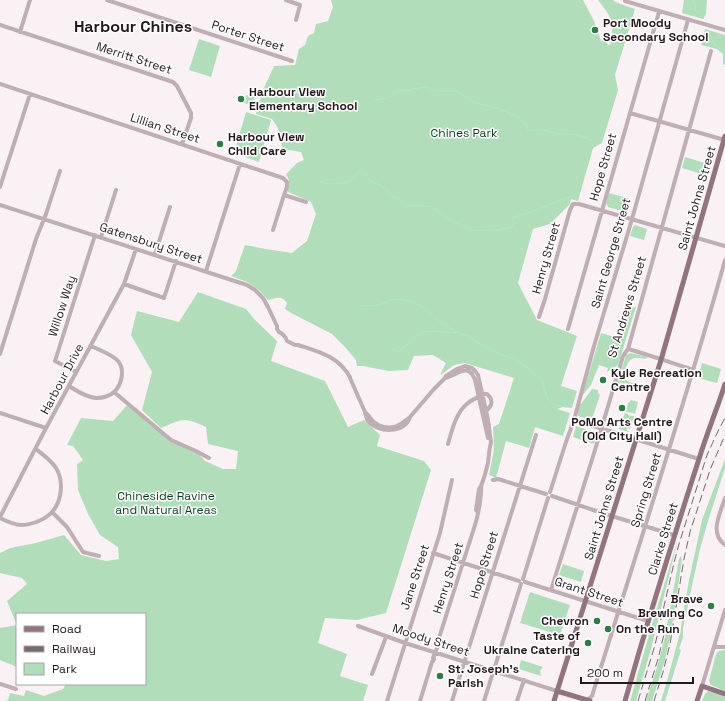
<svg xmlns="http://www.w3.org/2000/svg" width="725" height="701" viewBox="0 0 725 701" font-family="'Space Grotesk',sans-serif">
  <style>
    .green { fill: #b1ddbb }
    .lines { fill: none; stroke-linecap: round; stroke-linejoin: round }
    .stream { stroke: #a8edb9; stroke-width: 1 }
    .minor { stroke: #bfaeb4; stroke-width: 4 }
    .major { stroke: #92747f; stroke-width: 5 }
    .rail { stroke: #756a6f; stroke-width: 1; stroke-dasharray: 8 4; stroke-linecap: butt }
    .poi-dot { fill: #307b49; stroke: #fff; stroke-width: 1.5 }
    .labels { text-anchor: middle; stroke-width: 3; stroke-linejoin: round; paint-order: stroke }
    .poi-label { font-size: 12px; font-weight: bold; fill: #25181d; stroke: #fff; text-anchor: start }
    .street-label { font-size: 12px; fill: #25181d; stroke: #fff }
    .park-label { font-size: 12px; fill: #083d1d; stroke: #fff }
    .district-label { font-size: 16px; font-weight: bold; fill: #25181d; stroke: #fff }
  </style>
  <rect width="100%" height="100%" fill="#f9f1f4"/>
  <path class="green" d="M331,0H583L594,21L601,41L606,40L608,45L611,44L609,41L612,39V24L609,15L598,0H613L615,2L635,9L615,75L618,90L602,143L593,148L578,201L571,199L570,204L550,224L533,229L518,283L537,320L577,336L561,386L577,391L572,408L563,407L557,409L570,413L563,436L535,427L529,448L506,441L496,478L489,475L494,450L493,427L499,424L514,378L465,363L454,365L441,375V373L446,363L433,355L414,356L408,370L389,371L363,366H357L356,360L345,347L332,334L293,314L285,309L287,303C281,295 277,298 268,300L260,291L247,282L231,276L236,271L245,245L266,249L292,253L307,241L316,214L311,202L288,192L289,180L286,174L297,163L304,160L301,152L290,150L283,151L278,128L272,119L256,114L263,90L274,66L295,65L299,49L305,45L308,36L314,33L316,24L328,21L333,7Z
    M684,0H707L706,14L703,19L682,13Z
    M705,29L725,35V65L723,64V54L717,49L701,45Z
    M199,39L220,46L211,77L189,70Z
    M253,88L259,91L257,97H255L252,105L244,103L246,95L250,96Z
    M246,112L271,120L259,162L234,153Z
    M685,157L708,164L705,175L682,168Z
    M609,193L631,199L628,209L618,210L608,207L606,203Z
    M635,225L647,229L644,240L630,236L633,227Z
    M198,292L246,309L254,319L277,341L271,361L325,381L348,427L364,420L380,435L377,446L424,461L431,470L386,613L357,620L325,618L318,643L347,654L340,676L368,685L363,701H4L8,700L10,693L24,696L26,690L44,696L63,689L66,684H145V614H17V667L0,660V628L17,625L7,601L27,584L22,578L0,573V553L10,548L36,543L64,535L81,555L106,561L119,559L118,547L100,535L88,514L78,490L77,464L83,460L73,446L67,445L81,418L113,421L127,405L169,440L200,455L205,461L223,469H236L238,451L208,444L206,427C183,416 183,419 161,428L142,410L152,372L131,335L137,311L179,322Z
    M636,307L618,365L607,372L608,368L599,365L591,385L582,396L601,333L618,338L627,308Z
    M630,353L645,356L648,358C643,360 639,357 634,358C629,359 626,366 625,371L626,372L623,378C628,383 635,382 640,386L639,387L624,383L623,384L620,382L617,392L615,391L626,355Z
    M702,363L721,369L717,383L698,378Z
    M592,389L598,390V393L600,395L592,419L600,422V423L578,416L577,413L580,404H581Z
    M631,400L638,402L635,414L633,413L626,412L628,403Z
    M625,413L628,414V415L632,416H634L630,429L627,428V430L629,432L619,429L621,421H620L621,418H623Z
    M576,426L598,433L594,444L573,437Z
    M725,459V468L708,521L700,549L683,628V637L679,649L681,650L665,701H661L669,674L680,633L689,580L702,520Z
    M678,539L651,649L636,701H630L653,621Z
    M681,556L682,560L671,633L665,660L652,701H646L657,667L665,637L679,559Z
    M563,564L584,571L581,582L559,575Z
    M530,592L570,605L560,635L520,623Z
    M725,650V691L711,685L709,681L716,654L719,651Z
    M521,660L543,667L540,671L541,676L519,669Z
    M708,691C714,691 720,694 725,697V701H702L705,694Z"/>
  <g class="lines">
    <path class="stream" d="M694,0L696,11L699,13
      M708,30L714,44L721,49L725,56
      M374,100L388,98L398,90L402,91L424,87L435,91H457L476,103L494,107L514,115L526,124L528,130H543L555,133L577,135L592,140
      M318,182L332,184L345,183L352,180L357,174L363,171L370,180L387,189L391,196L398,199L405,205L410,206L417,205L432,207L452,221L464,226L474,231L487,230H498L506,228H510L512,227L514,217L525,214L572,196
      M611,203L622,206L626,205L630,206
      M361,306L378,305L390,300L404,299L420,305L444,325L461,334L468,336L479,344L484,345L488,348L499,354L510,358L515,359L527,367L537,376L542,379C544,387 546,402 555,405C559,406 562,406 566,407
      M390,349L398,352L422,332L433,331L460,333"/>
    <path class="minor" d="M107,0L292,61
      M286,0L300,5L296,20
      M625,1L725,30
      M0,25L173,82L177,86L191,113V118L182,144
      M20,32L30,0
      M0,84L283,178L287,182V187L284,195L306,202
      M630,113L725,140
      M0,187L30,94
      M0,205L247,285L255,290L263,298L268,307L277,326V329L279,332C282,333 286,337 287,341L295,345H298C319,352 338,356 350,377V378L365,412C366,415 366,419 368,421C378,433 405,434 410,417L434,389L445,378L446,376L457,369L465,366L472,368L476,372L478,375L488,420L491,443C489,449 489,456 488,463C486,471 484,479 481,486L479,489L476,510L478,512
      M273,230L284,195
      M101,237L116,190
      M155,254L170,207
      M206,271L240,164
      M124,284L164,298L176,261
      M539,317L545,299L570,210L573,204H579L725,246
      M568,329L659,12
      M628,349C650,355 671,363 694,370
      M0,354L36,239L46,214L60,171
      M76,372L55,361L95,235
      M445,378C457,376 468,361 475,380L488,438
      M69,386C77,391 87,398 97,398C102,398 110,396 114,392C122,385 125,369 118,361C112,354 99,350 91,346
      M114,392L171,440L196,451L209,458
      M365,412C369,415 370,419 374,422C381,428 391,429 399,425C403,423 406,420 410,417
      M0,413L46,428
      M574,420L699,459
      M448,444C452,430 456,412 468,403C473,399 479,397 485,394H487C494,400 492,406 486,411
      M493,480L498,479L546,494
      M550,492L566,442L574,420L594,346L632,219L688,20
      M552,496L605,514L674,535
      M725,498C720,514 709,533 725,545
      M52,512L67,527L83,552L99,556
      M0,517L46,428L124,284L136,249
      M0,518C6,521 14,525 21,525C31,525 45,520 52,512C62,501 64,481 56,468C51,460 43,455 36,449
      M433,553L519,581
      M523,579L548,498
      M525,582L648,621
      M551,590L595,450L623,356L628,349L711,51
      M358,626L405,643L557,691
      M714,647H725
      M372,674L386,637
      M0,684L16,689
      M702,686L725,610
      M587,700L592,696C637,551 684,407 725,260
      M387,701L440,533L452,480
      M420,701L432,662L433,661L434,659L433,658L439,643L438,641L475,525C478,516 482,494 481,486
      M452,701L536,435
      M484,701L521,584
      M517,701L524,680"/>
    <path class="major" d="M557,691L590,701
      M554,701L661,360L725,136
      M625,701C648,620 673,539 699,459C707,433 717,409 725,384
      M697,701L702,686L725,694"/>
    <path class="rail" d="M638,701L655,645L674,563L679,544L707,455L719,429L725,418
      M645,701L658,659L665,630
      M654,701L663,672L670,644L684,559L690,532L710,470L725,435"/>
  </g>
  <g class="poi-dot">
    <circle cx="595" cy="30" r="4"/>
    <circle cx="241" cy="99" r="4"/>
    <circle cx="220" cy="144" r="4"/>
    <circle cx="603" cy="380" r="4"/>
    <circle cx="622" cy="408" r="4"/>
    <circle cx="711" cy="606" r="4"/>
    <circle cx="597" cy="621" r="4"/>
    <circle cx="608" cy="629" r="4"/>
    <circle cx="588" cy="643" r="4"/>
    <circle cx="440" cy="676" r="4"/>
  </g>
  <g class="labels">
    <g class="poi-label">
      <text x="603" y="27">Port Moody<tspan x="603" dy="14">Secondary School</tspan></text>
      <text x="249" y="96">Harbour View<tspan x="249" dy="14">Elementary School</tspan></text>
      <text x="228" y="141">Harbour View<tspan x="228" dy="14">Child Care</tspan></text>
      <text x="611" y="377">Kyle Recreation<tspan x="611" dy="14">Centre</tspan></text>
      <text x="622" y="426" text-anchor="middle">PoMo Arts Centre<tspan x="622" dy="14">(Old City Hall)</tspan></text>
      <text x="703" y="603" text-anchor="end">Brave<tspan x="703" dy="14">Brewing Co</tspan></text>
      <text x="589" y="625" text-anchor="end">Chevron</text>
      <text x="616" y="633">On the Run</text>
      <text x="580" y="640" text-anchor="end">Taste of<tspan x="580" dy="14">Ukraine Catering</tspan></text>
      <text x="448" y="673">St. Joseph's<tspan x="448" dy="14">Parish</tspan></text>
    </g>
    <g class="street-label">
      <text transform="translate(248 36) rotate(18)" y="4">Porter Street</text>
      <text transform="translate(134 58) rotate(18)" y="4">Merritt Street</text>
      <text transform="translate(165 128) rotate(18)" y="4">Lillian Street</text>
      <text transform="translate(603 167) rotate(-74)" y="4">Hope Street</text>
      <text transform="translate(697 198) rotate(-74)" y="4">Saint Johns Street</text>
      <text transform="translate(151 243) rotate(18)" y="4">Gatensbury Street</text>
      <text transform="translate(611 253) rotate(-74)" y="4">Saint George Street</text>
      <text transform="translate(546 258) rotate(-74)" y="4">Henry Street</text>
      <text transform="translate(62 306) rotate(-72)" y="4">Willow Way</text>
      <text transform="translate(627 307) rotate(-73)" y="4">St Andrews Street</text>
      <text transform="translate(62 379) rotate(-62)" y="4">Harbour Drive</text>
      <text transform="translate(646 490) rotate(-73)" y="4">Spring Street</text>
      <text transform="translate(604 508) rotate(-73)" y="4">Saint Johns Street</text>
      <text transform="translate(663 539) rotate(-73)" y="4">Clarke Street</text>
      <text transform="translate(484 565) rotate(-73)" y="4">Hope Street</text>
      <text transform="translate(415 577) rotate(-72)" y="4">Jane Street</text>
      <text transform="translate(448 578) rotate(-72)" y="4">Henry Street</text>
      <text transform="translate(589 592) rotate(18)" y="4">Grant Street</text>
      <text transform="translate(431 640) rotate(18)" y="4">Moody Street</text>
    </g>
    <g class="park-label">
      <text x="464" y="137">Chines Park</text>
      <text x="166" y="500">Chineside Ravine<tspan x="166" dy="14">and Natural Areas</tspan></text>
    </g>
    <g class="district-label">
      <text x="133" y="32">Harbour Chines</text>
    </g>
  </g>
  <rect x="16" y="613" width="130" height="72" fill="#ffffff" stroke="#a8a3a5"/>
  <rect x="24" y="626" width="20" height="6" fill="#92747f" stroke="#a8a3a5"/>
  <text x="52" y="633" font-size="12" fill="#25181d">Road</text>
  <rect x="24" y="646" width="20" height="6" fill="#756a6f" stroke="#a8a3a5"/>
  <text x="52" y="653" font-size="12" fill="#25181d">Railway</text>
  <rect x="24" y="663" width="20" height="12" fill="#b1ddbb" stroke="#a8a3a5"/>
  <text x="52" y="673" font-size="12" fill="#25181d">Park</text>
  <path d="M581 677v6h112v-6" fill="none" stroke="#25181d" stroke-width="2"/>
  <text x="587" y="677" font-size="12" fill="#25181d" stroke="#ffffff" stroke-width="3" paint-order="stroke">200 m</text>
</svg>
